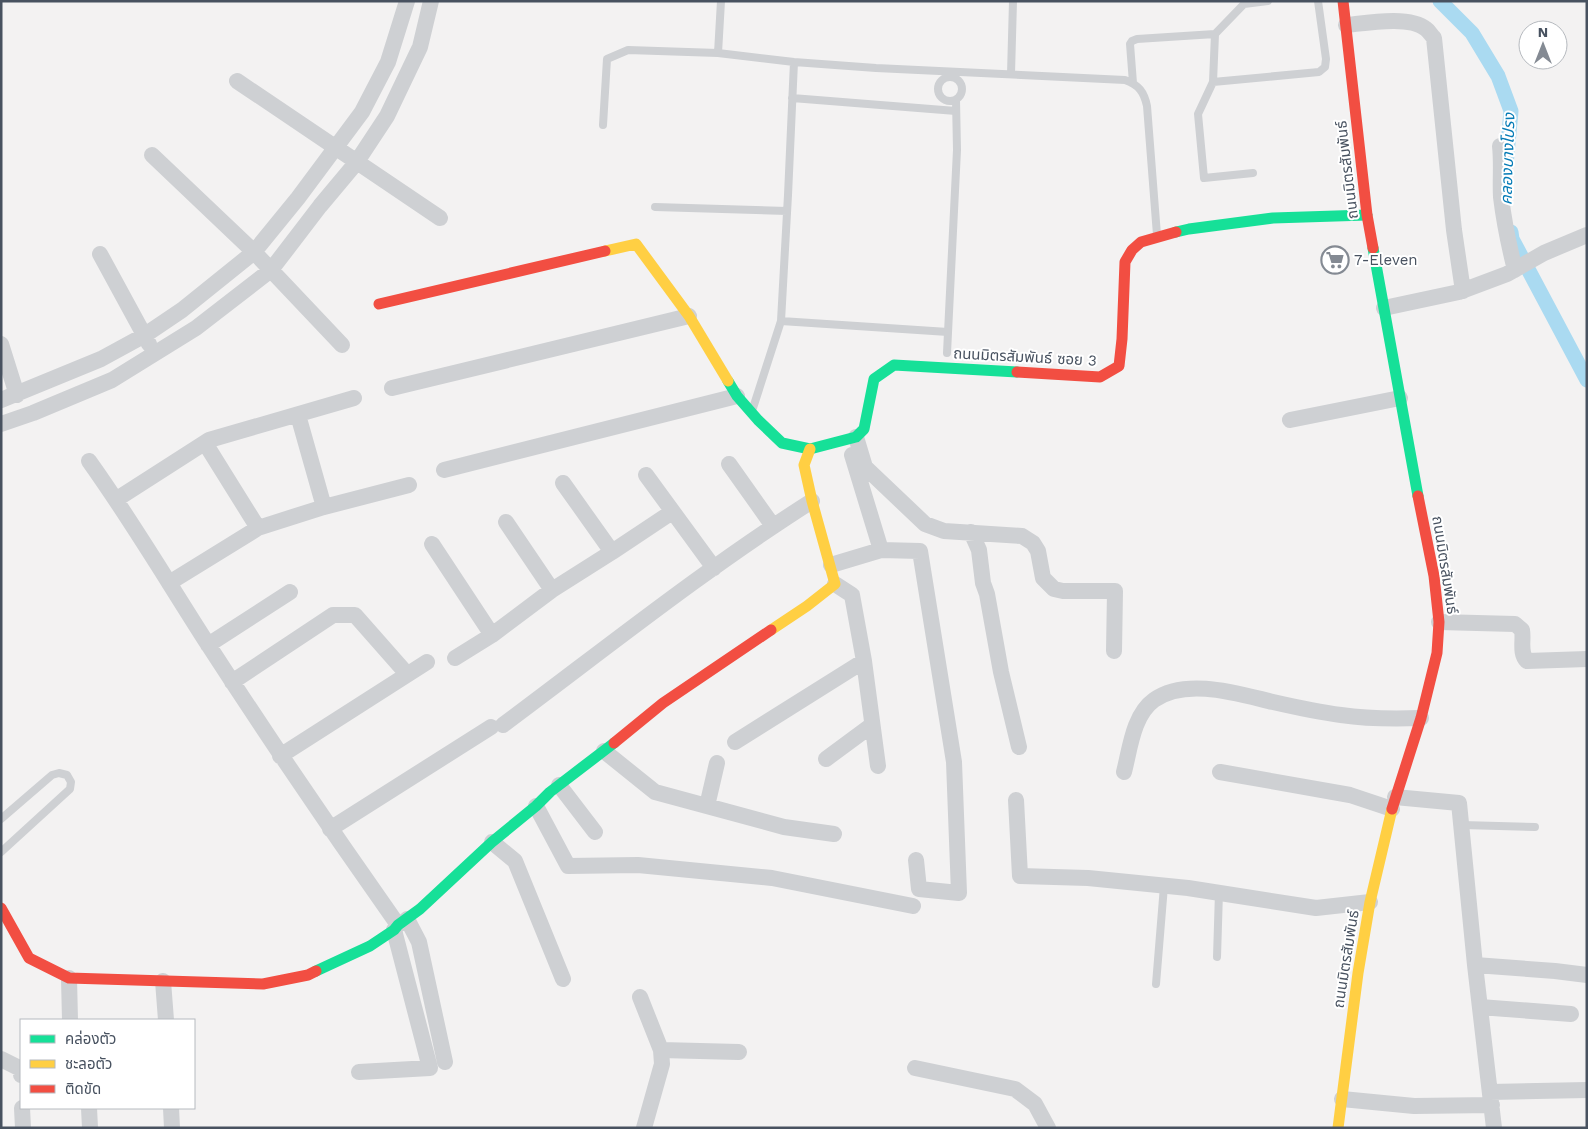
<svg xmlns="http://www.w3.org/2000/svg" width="1588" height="1129" viewBox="0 0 1588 1129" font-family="'Work Sans','Noto Sans Thai',sans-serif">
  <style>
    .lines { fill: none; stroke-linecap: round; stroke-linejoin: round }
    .canal { stroke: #aadaf1; stroke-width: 15 }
    .lane { stroke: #ced0d3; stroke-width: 8 }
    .street { stroke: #ced0d3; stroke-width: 16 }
    .fast { stroke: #16e098; stroke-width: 11 }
    .slow { stroke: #ffcf43; stroke-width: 11 }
    .jam { stroke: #f24e42; stroke-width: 11 }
    .labels { text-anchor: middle; stroke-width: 4; stroke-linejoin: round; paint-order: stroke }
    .street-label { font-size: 15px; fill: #485260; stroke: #fff }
    .poi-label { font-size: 15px; fill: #485260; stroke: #fff; text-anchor: start }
    .water-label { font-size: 16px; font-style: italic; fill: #057bb6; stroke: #fff }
  </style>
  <rect width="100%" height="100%" fill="#f3f2f2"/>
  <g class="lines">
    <path class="canal" d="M1440,1L1472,33L1498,76L1511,111L1506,165
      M1511,232L1512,239L1587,380"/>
    <path class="lane" d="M718,53L721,1
      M1011,74L1013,1
      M938 89a12 12 0 1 1 24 0a12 12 0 1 1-24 0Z
      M1213,82L1319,72L1325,67L1326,59L1318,1
      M1133,83L1130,44L1132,41L1137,39L1215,34
      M792,98L956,111
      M603,125L607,59L628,50L718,53L794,62L876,68L1125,80C1139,85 1144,92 1147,106L1157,235
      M1253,173L1204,178L1198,114L1213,82L1215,34L1244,4L1268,1
      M655,207L787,211
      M781,321L948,332
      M947,353L957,150L956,100
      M753,408L781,321L788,195L794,62
      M1,819L52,775L59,773L67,775L71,782L70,789L1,852
      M1462,825L1535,827
      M1217,957L1219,892
      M1156,984L1164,886"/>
    <path class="street" d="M1346,25C1366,23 1410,15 1426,29C1429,31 1431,35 1434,38L1454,230L1463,291
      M237,81L440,218
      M1500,146C1502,164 1500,180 1501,197C1504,222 1509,246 1515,270
      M152,155L254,252L342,345
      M100,254L149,344
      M1384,308L1459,292L1507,274L1544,253L1587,235
      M1,344L17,395
      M392,388L689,316
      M1,400L101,359L145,335L182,310L254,252L298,198L362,112L388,62L407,1
      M298,415L324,507
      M1290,420L1400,398
      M1,424L33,413L112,380L196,328L271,270L320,206L356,163L387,116L420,47L431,1
      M856,437L865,467L925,524L944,531L1022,536L1033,543L1038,551L1043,578L1054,589L1063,591H1115L1114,651
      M205,443L258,528
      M852,455L881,550
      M89,461C132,521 169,584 209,646C270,740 333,833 398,925
      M729,464L773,526
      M444,470L737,396
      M646,475L714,568
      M563,483L612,552
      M117,499L209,440L354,398
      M506,522L552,590
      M971,532L979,550L983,583L987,594L1001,672L1019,747
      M432,544L492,635
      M831,565L881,550L920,551L954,762L959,893L919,889L916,860
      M169,583L258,528L324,507L409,485
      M835,584L852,595L864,661L878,766
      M1439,622L1515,624L1522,630C1524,640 1519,653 1527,661L1587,659
      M208,645L290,592
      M455,658L492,635L552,590L612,552L672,512
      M232,682L333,615H355L407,674
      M503,725C605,649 705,569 812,501
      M735,742L864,661
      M604,751L655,792L784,827L834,834
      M280,756L427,662
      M826,759L872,725
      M1124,772C1130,749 1133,715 1154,700C1186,677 1239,694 1273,702C1295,707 1318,712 1341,715C1368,719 1393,719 1421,718
      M1220,772L1350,795L1392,809
      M559,785L595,832
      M1395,797L1459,803L1475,965L1494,1128
      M1016,800L1020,876L1088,878L1188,888L1316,908L1370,902
      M536,806L568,866L638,865L772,878L913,906
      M707,806L717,763
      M330,829L491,727
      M492,842L515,861L563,979
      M407,919L419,942L445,1062
      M1475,965L1555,971L1587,975
      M69,978L70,1020
      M163,981L166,1020
      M640,997L661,1050L662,1064L644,1128
      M1480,1007L1571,1014
      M661,1050L739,1052
      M1,1059L21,1069V1075
      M915,1068L1015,1089L1035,1104L1048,1128
      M359,1072L430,1068L394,930
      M1490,1092L1587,1090
      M1342,1099L1414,1106L1492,1105
      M22,1108L23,1128
      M89,1108L90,1128
      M171,1108L172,1128"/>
    <path class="fast" d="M1176,232L1189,229L1273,218L1367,215
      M1373,248L1418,496
      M728,381L737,396L758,420L782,443L810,449L856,437L864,429L874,379L894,365L1017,372
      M316,971L370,946L394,930L398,925L420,909L492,842L536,806L550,792L614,743"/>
    <path class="slow" d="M605,251L636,244L689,316L728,381
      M771,630L807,606L835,584L812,501L804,465L810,449
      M1338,1128L1358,973L1370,902L1392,809"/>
    <path class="jam" d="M1343,1L1367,215L1373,248
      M379,304L605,251
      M1017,372L1100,377L1119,366L1122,339L1125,262L1132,250L1141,242L1176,232
      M614,743L663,703L771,630
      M1392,809L1421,718L1437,653L1439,622L1434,576L1418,496
      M1,908L29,958L69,978L263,984L308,975L316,971"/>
  </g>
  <defs>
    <g id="supermarket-ring" transform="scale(1.4375)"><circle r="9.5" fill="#fff" stroke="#848a93" stroke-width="1.5"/><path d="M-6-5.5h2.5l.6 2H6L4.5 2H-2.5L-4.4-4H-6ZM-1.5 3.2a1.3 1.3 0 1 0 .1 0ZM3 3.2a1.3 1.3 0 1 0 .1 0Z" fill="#848a93"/></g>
  </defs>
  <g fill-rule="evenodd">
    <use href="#supermarket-ring" x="1335" y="260"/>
  </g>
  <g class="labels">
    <g class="street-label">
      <text transform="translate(1347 170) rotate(-97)" y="5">ถนนมิตรสัมพันธ์</text>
      <text transform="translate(1025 357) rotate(3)" y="5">ถนนมิตรสัมพันธ์ ซอย 3</text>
      <text transform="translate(1445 565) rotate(81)" y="5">ถนนมิตรสัมพันธ์</text>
      <text transform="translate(1346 959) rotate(-81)" y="5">ถนนมิตรสัมพันธ์</text>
    </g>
    <g class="poi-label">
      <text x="1354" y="265">7-Eleven</text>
    </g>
    <g class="water-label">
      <text transform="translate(1507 159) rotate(-88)" y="6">คลองบางโปรง</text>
    </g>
  </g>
  <rect width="1588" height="1129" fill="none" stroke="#485260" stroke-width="5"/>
  <rect x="20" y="1019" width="175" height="90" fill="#ffffff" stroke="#b6babf"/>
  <rect x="30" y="1035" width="25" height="8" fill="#16e098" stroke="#b6babf"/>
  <text x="65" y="1044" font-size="15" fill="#485260">คล่องตัว</text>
  <rect x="30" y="1060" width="25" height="8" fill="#ffcf43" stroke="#b6babf"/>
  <text x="65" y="1069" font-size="15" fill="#485260">ชะลอตัว</text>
  <rect x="30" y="1085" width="25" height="8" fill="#f24e42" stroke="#b6babf"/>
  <text x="65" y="1094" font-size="15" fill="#485260">ติดขัด</text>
  <g transform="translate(1543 45)"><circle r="24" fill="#ffffff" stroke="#b6babf"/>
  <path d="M0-4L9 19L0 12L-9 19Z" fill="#848a93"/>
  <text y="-8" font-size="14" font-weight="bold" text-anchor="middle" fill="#485260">N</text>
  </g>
</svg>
